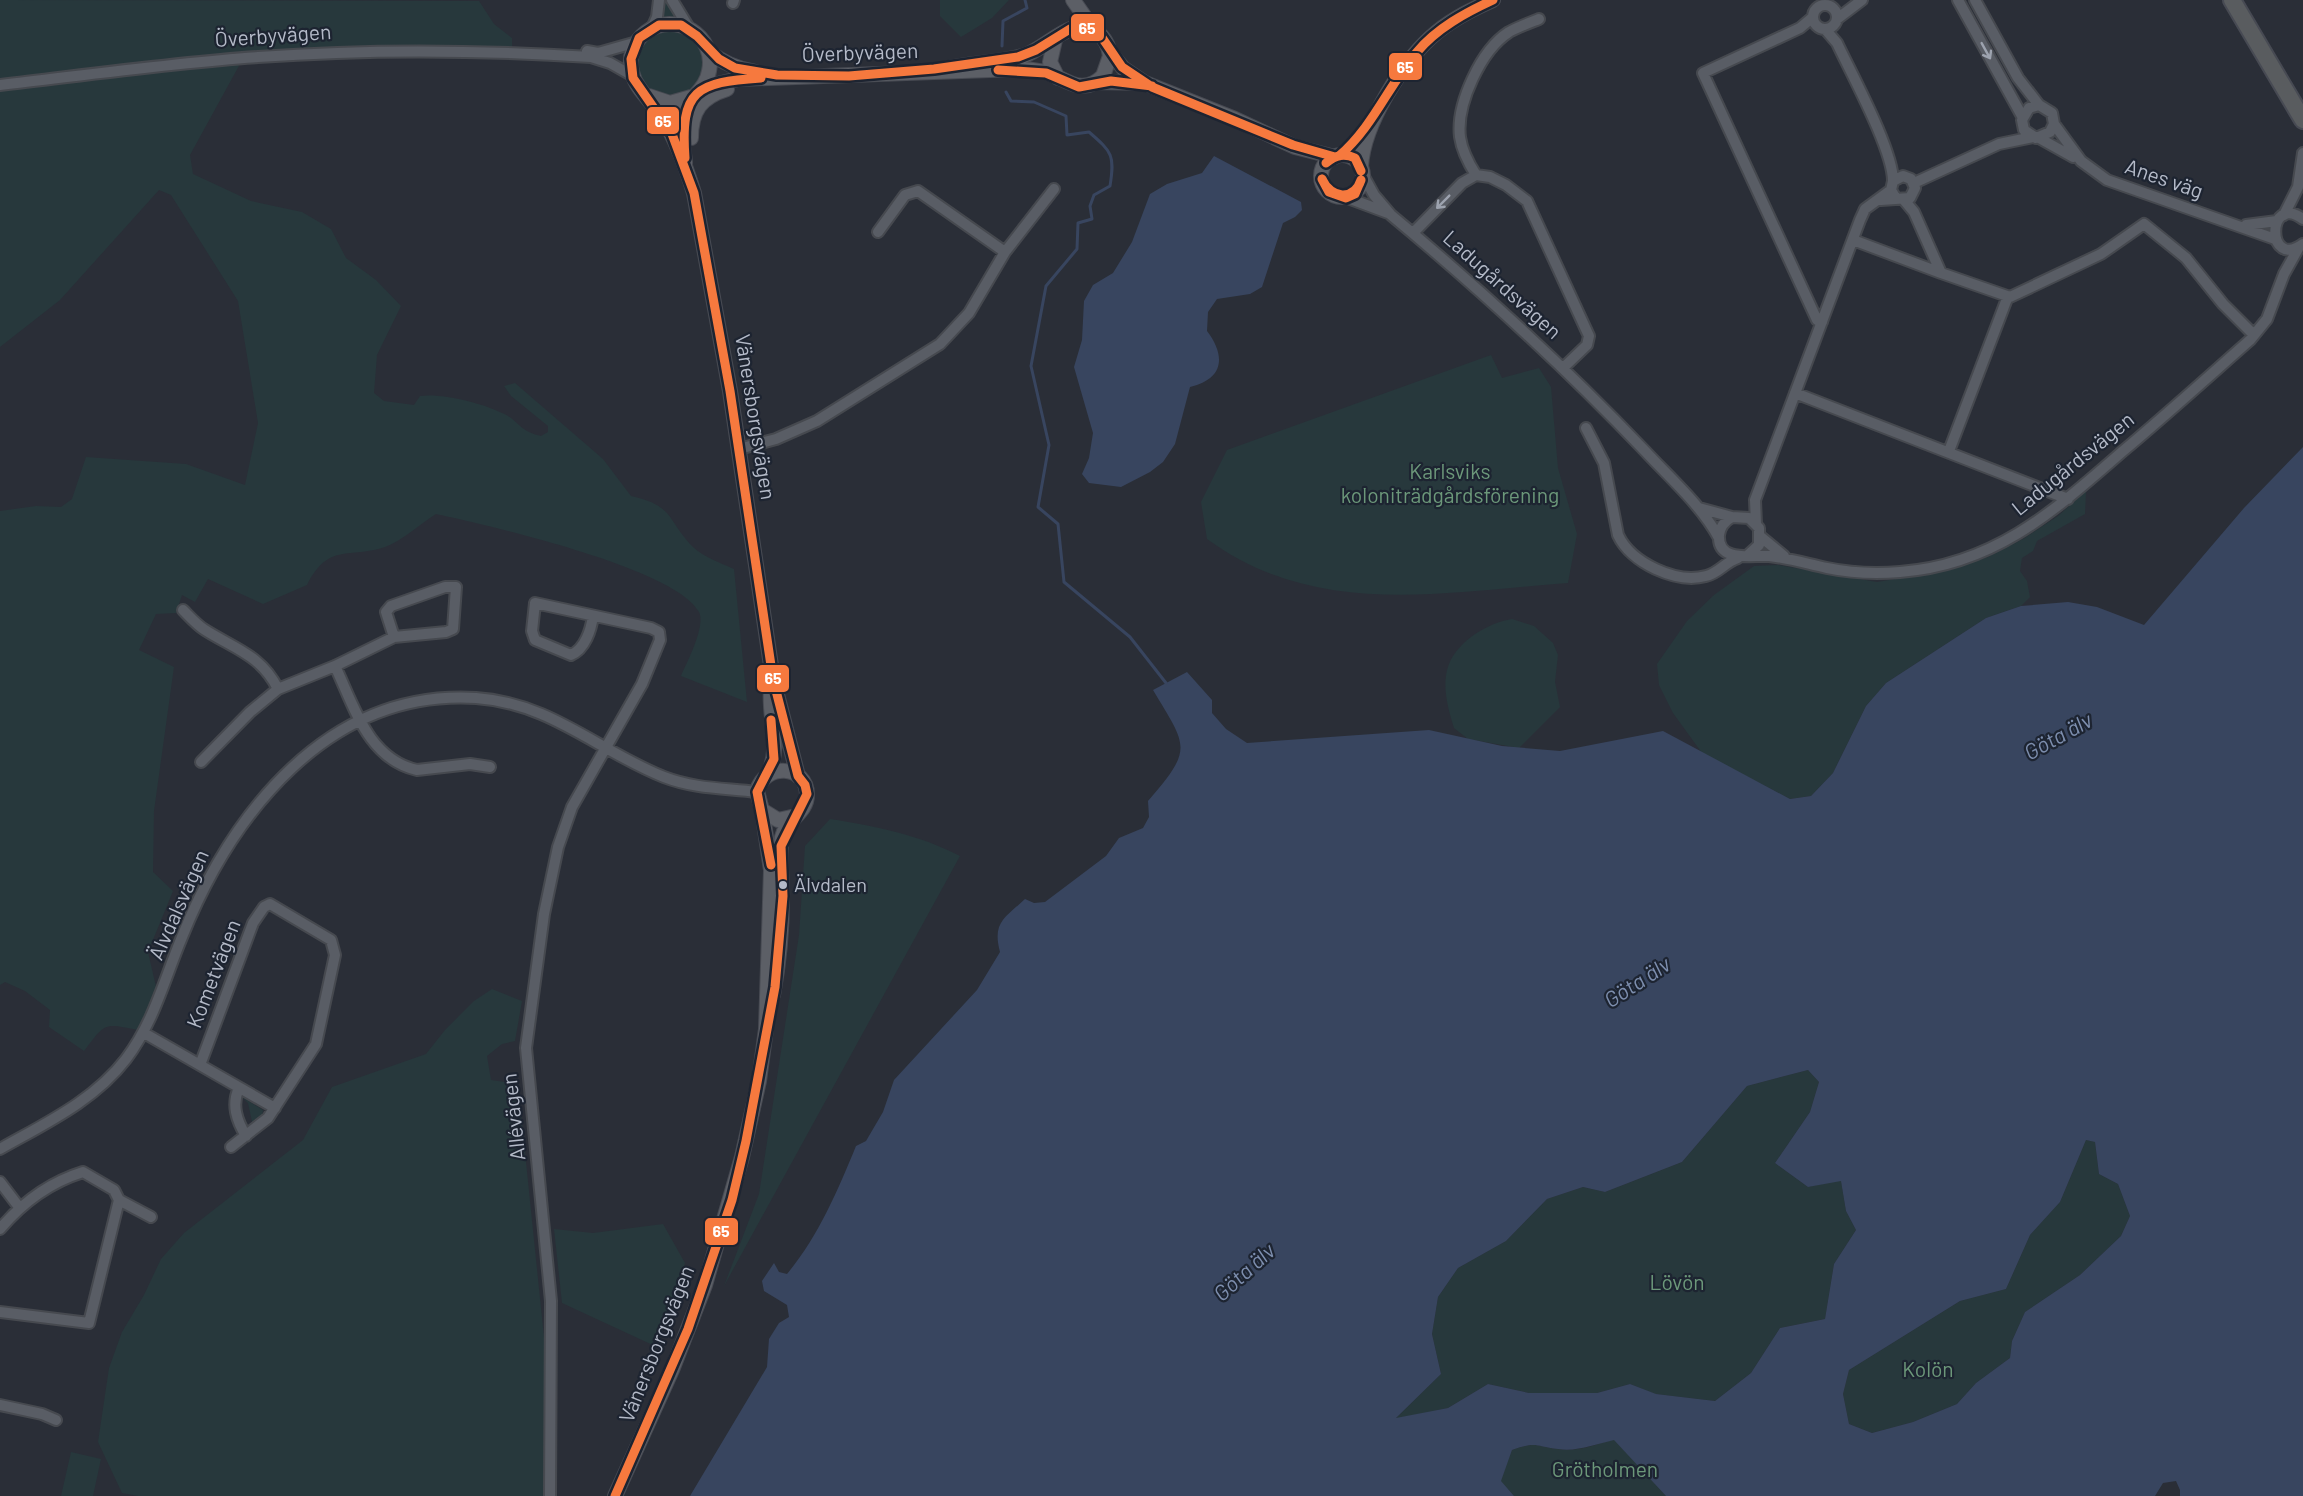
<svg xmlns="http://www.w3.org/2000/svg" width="2303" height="1496" viewBox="0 0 2303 1496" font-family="Barlow,sans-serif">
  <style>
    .green { fill: #27383c }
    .water { fill: #38455f; fill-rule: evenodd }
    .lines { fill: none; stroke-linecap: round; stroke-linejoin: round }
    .stream { stroke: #38455f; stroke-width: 3 }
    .minor-casing { stroke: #46494f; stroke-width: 14 }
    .major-casing { stroke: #484b53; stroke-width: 16 }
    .highway-casing { stroke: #474a53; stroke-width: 20 }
    .minor { stroke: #595d65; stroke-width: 10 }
    .major { stroke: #5c5f66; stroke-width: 14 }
    .highway { stroke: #595c5f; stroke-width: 16 }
    .bus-1-casing { stroke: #1d2431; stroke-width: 14 }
    .bus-1 { stroke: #f6793e; stroke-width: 9 }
    .oneway { stroke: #9da3af }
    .bus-dot { fill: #b4bac8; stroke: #1d2431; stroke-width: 2 }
    .labels { text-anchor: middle; stroke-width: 4.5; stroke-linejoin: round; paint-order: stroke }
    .bus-label { font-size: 20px; fill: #b4bac8; stroke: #1d2431; text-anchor: start }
    .street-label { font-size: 21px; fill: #b4bac8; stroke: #1d2431 }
    .park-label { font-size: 21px; fill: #6c987a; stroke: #1d2431 }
    .water-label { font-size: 22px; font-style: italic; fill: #7d8eae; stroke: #1d2431 }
    .line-badge { stroke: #1d2431; stroke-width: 2 }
    .badge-label { font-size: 16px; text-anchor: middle; font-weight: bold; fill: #fff }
  </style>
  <rect width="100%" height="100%" fill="#2a2e37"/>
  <path class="green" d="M0,0L479,1L494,24L512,38V48L246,53L190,155L193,174L251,201L302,212L331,229L346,258L376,280L401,306L377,355L374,393L384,401L414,405L420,396C442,393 482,403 502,413C519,420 518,431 541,436L548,432V426L511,396L504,386L515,383L603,459L631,496C675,506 666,519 693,547C703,557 721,563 734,569L747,702L681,676C687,662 706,626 699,612C676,568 487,525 436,514C420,524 402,541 385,547C349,559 329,542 307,585L263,604L208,579L195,602L182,595L176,613L156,614L139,650L174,667L154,811L153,872L173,891L148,952L157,991L139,1030C103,1023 106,1022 84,1051L49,1027L50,1010L25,991L5,982L0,985V511L36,506L61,507L72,499L86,457L186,464L245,485L258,423L238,301L171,195L159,190L60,300L0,347Z
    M663,0H666L678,20H661Z
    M940,0H1009L992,18L961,37L940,16Z
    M636 64a34 34 0 1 1 68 0a34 34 0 1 1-68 0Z
    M1491,355L1502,378L1539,368L1551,387L1558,468L1577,534L1568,583C1443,592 1316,619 1207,539L1201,502L1227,450Z
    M2086,491L2085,514L2037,541L2033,551L2022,558L2020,571L2027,581L2030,597L2021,606L1986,618L1886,683L1866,706L1833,773L1811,796L1790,799L1702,753L1673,713L1659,685L1657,664L1687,621L1714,595L1754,566L1778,565L1877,582L1949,570L1988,557L2023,539L2058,516Z
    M1512,619L1534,626L1553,643L1558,655L1555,682L1560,707L1519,748L1468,739L1454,728C1448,709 1441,684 1449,664C1459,640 1488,623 1512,619Z
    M830,819C875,826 920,835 960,856L724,1286L759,1194L799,935L805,846Z
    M492,989L522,1001L515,1041L502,1044L487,1056L491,1080L518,1084L545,1347V1496H138L122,1493L98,1442L109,1368L122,1332L144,1295L161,1259L184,1233L303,1140L332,1087L426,1054L445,1030L474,1001Z
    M1808,1070L1819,1082L1810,1112L1775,1163L1808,1187L1841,1180L1846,1211L1856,1230L1834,1264L1825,1319L1780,1328L1751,1373L1715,1401L1655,1394L1630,1384L1597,1393H1529L1488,1384L1448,1408L1395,1419L1441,1374L1432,1334L1438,1297L1458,1268L1506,1241L1547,1199L1583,1187L1605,1192L1682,1162L1747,1086Z
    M242,1097L263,1110L262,1116L253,1126L248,1103Z
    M2086,1140L2095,1142L2099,1174L2118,1184L2130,1216L2121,1236L2080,1275L2025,1312L2012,1341L2010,1358L1976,1383L1957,1404L1913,1422L1872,1433L1849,1424L1843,1394L1849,1370L1960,1301L2006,1289L2030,1235L2060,1202Z
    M663,1224L685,1263L657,1347L562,1303L554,1229L593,1233Z
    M1614,1439L1666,1496H1514L1500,1481L1512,1450C1537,1441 1534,1446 1558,1449C1577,1452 1596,1445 1614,1439Z
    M71,1452L101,1459L93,1496H61Z"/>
  <path class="water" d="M1214,156L1301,202L1302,210L1295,217L1283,223L1262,287L1250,294L1217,299L1208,312L1207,331C1226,356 1224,379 1190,387L1175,444L1163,462L1150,472L1121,487L1089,483L1082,474L1089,458L1093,433L1074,367L1082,340L1084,301L1093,285L1113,273L1132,242L1150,194L1167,184L1202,173Z
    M2303,447V1496H2180V1490L2176,1481L2163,1483L2155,1496H1666L1614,1440C1596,1444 1577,1452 1558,1449C1534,1446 1537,1441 1512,1450L1501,1481L1514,1496H690L767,1367L769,1339L779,1323L789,1317L787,1305L764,1291L762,1281L774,1263L779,1272L787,1274C818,1237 838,1190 856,1146L866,1141L883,1112L894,1080L977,990L1000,952C992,922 1005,918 1025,899L1034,903L1045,902L1106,856L1119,838L1143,828L1149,817L1148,801C1194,748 1187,747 1153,690L1187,672L1212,700V713L1226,729L1247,743L1429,730L1502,746L1560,751L1663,731L1790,799L1811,796L1833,773L1866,706L1886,683L1986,618L2021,606L2068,602L2097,607L2144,625L2244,508ZM1808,1070L1819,1082L1810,1112L1775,1163L1808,1187L1841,1181L1846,1211L1856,1230L1834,1264L1825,1319L1780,1328L1751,1373L1715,1401L1656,1394L1630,1384L1597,1393H1529L1488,1384L1448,1408L1396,1418L1441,1374L1432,1334L1438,1297L1458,1268L1506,1241L1547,1199L1583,1187L1605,1192L1682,1162L1747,1086ZM2086,1140L2095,1142L2099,1174L2118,1184L2130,1216L2121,1236L2080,1275L2025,1312L2012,1341L2010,1358L1976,1383L1957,1404L1913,1422L1872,1433L1849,1424L1843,1394L1849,1370L1960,1301L2006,1289L2030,1235L2060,1202Z"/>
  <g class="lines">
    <path class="stream" d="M1002,46L1003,21L1027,8L1025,0
      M1006,92L1011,101L1034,102L1066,116L1067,135L1089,132C1112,152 1115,155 1110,186L1094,195L1090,206L1092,219L1078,223L1077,249L1046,286L1031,366L1049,445L1038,507L1058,524L1064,582L1130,637L1166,683"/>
    <g class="minor-casing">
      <path id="minor" d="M672,0L689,28
        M1958,0L2022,116
        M1975,0L2018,78L2039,105L2052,113L2054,124L2050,132L2036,138L2024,130L2022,120L2029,108L2039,105
        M733,3L734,0
        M1813 17a12 12 0 1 1 24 0a12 12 0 1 1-24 0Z
        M1813,17L1800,28L1703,73L1817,320L1822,322
        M1539,19C1529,23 1518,27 1509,32C1481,50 1456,104 1460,137C1462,151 1469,164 1476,175L1490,177L1506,185L1527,201L1589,336L1587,345L1563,368
        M1837,19L1862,0
        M652,28L657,17L659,0
        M1825,29L1837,43C1852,75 1893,150 1893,181
        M587,51L598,53L637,42
        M0,85C86,75 172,63 258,57C369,49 480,50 591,57L610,63L633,76
        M2054,124L2081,161L2107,180L2275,239
        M2039,138L2073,157
        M1363,175L1374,195L1391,215C1480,289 1565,367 1645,451C1671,479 1701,505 1719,538
        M1914,183L1999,144L2033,137
        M1345,197L1388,213
        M1881,200L1910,198L1915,188L1911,179L1903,176L1893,181L1891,190L1895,197
        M1904,200L1914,212L1941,273L2010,297L2101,254L2144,224L2186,258L2223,304L2254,335
        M2284,215L2298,187L2303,153
        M2246,225L2277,221
        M878,232L905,195L918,191L1005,252
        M1413,233L1462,183L1476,175
        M1853,240L1941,273
        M2303,244C2266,271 2266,192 2303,219
        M1795,393L2068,499
        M1586,428L1604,463L1618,535C1631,563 1676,584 1706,576C1719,573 1725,562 1738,558
        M739,449L776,439L817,421L940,344L969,313L1005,252L1054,189
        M1949,451L2008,296
        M1699,508L1732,517
        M1756,524L1755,500L1860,220L1865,209L1891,190
        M1761,537L1784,556
        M1747,556L1759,545V528L1749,518L1732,517C1725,521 1720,526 1719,535C1717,563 1752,555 1769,556C1789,558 1808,564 1827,568C1851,573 1875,574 1900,572C1995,565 2054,511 2123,451C2166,415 2208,377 2250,340L2267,319L2284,274L2299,247
        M183,610C190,617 197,625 205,630C235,649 261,655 278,689
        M335,666C354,706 368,759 417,770L470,764L490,767
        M201,762L250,712L278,689L335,666L394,637L446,632L453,629L456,587H445L391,606L386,612L394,637
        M144,1033L275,1108
        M200,1065L253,923L264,907L270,904L331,940L335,955L316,1044L268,1118L231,1147
        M239,1088C231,1105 237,1121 246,1136
        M0,1149C44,1124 94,1101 126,1059C154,1022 164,980 182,937C232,813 328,689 476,698C551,703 598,751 664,777C695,789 725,788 757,792
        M0,1182L19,1207
        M119,1200L151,1217
        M0,1229C22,1203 51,1182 83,1172L114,1190L119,1200L89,1323L0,1312
        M0,1405L42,1414L56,1420
        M550,1496L551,1301L526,1048L544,914L558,847L572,807L642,684L660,640L659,632L651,628L535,603L532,631L535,640L571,655C585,649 591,630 593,616"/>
    </g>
    <g class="major-casing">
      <path id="major" d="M1073,0L1094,30
        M1055,40L1050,62L1058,78
        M708,51C723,63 737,69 755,72
        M1109,51L1123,68L1145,83L1235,119L1295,147L1335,157
        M1096,82L1143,83
        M702,88L738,79L1017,69C1026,69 1036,70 1046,72C1067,79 1082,97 1103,76L1110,56C1109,46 1105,38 1097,32C1071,14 1047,49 1023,56C997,63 968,63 941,70
        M649,96L670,103L691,97
        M691,138C691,111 701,97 727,89
        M1321 176a21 21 0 1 1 42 0a21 21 0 1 1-42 0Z
        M685,163C684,149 680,133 683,118C686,98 706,91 709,71C717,36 675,10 646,32C634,41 628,57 632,72C636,90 653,102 662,117C677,141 686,167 694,193L730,391L773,679L798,776
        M1361,167C1363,124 1404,59 1437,32C1454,18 1473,9 1493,0
        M768,774C782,746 768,718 771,689
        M773,995C779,963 782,930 782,898C783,878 778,857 782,837C786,820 807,813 807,795C807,764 764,763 757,791L762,810L778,820L796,816
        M615,1496L672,1370L705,1285L742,1157L759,1081L766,1029L771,870L762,810"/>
    </g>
    <g class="highway-casing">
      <path id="highway" d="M2232,0L2303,120"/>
    </g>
    <use href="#minor" class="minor"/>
    <use href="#major" class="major"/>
    <use href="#highway" class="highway"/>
    <g class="bus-1-casing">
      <path id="bus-1" d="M998,70L1046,73L1079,87L1111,81L1152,86
        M1339,156C1373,127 1388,86 1417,52C1437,28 1465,13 1493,0
        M685,158C680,90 696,82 761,78
        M1326,163C1336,155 1344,153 1355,158L1361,171
        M1322,179C1331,199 1354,201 1361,180
        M1322,179L1329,192L1346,198L1355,194L1361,180
        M771,720L774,759L757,792L771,865
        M615,1496L688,1329L732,1200L746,1141L775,987L783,896L781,846L807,794L805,785L798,776L773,679L730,391L694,193L672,134L633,78L631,59L639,38L659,25H681L697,36L719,59L735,68L777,75L849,76L934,69L1018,57L1036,50L1070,29L1086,27L1101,36L1122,67L1152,87L1293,145L1335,157"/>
    </g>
    <use href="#bus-1" class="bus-1"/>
  </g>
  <defs><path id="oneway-shaft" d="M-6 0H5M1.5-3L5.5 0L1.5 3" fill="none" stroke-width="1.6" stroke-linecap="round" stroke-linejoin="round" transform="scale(1.5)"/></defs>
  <g class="oneway">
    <use href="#oneway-shaft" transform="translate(1986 51) rotate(61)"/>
    <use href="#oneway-shaft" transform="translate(1443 202) rotate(135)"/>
  </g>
  <circle class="bus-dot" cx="783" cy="885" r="5"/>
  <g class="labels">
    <g class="bus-label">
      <text x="794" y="892">Älvdalen</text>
    </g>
    <g class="street-label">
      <text transform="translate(273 36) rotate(-4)" y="7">Överbyvägen</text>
      <text transform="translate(860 53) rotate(-2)" y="7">Överbyvägen</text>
      <text transform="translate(2164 179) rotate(19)" y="7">Anes väg</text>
      <text transform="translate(1502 285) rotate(42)" y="7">Ladugårdsvägen</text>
      <text transform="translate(755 417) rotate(81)" y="7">Vänersborgsvägen</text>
      <text transform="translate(2073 464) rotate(-39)" y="7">Ladugårdsvägen</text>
      <text transform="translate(179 905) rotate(-66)" y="7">Älvdalsvägen</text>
      <text transform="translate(214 974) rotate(-69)" y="7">Kometvägen</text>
      <text transform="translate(514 1117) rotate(-96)" y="7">Allévägen</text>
      <text transform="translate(657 1344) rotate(-68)" y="7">Vänersborgsvägen</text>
    </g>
    <g class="park-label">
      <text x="1450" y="479">Karlsviks<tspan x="1450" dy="24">koloniträdgårdsförening</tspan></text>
      <text x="1677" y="1290">Lövön</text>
      <text x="1928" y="1377">Kolön</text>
      <text x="1605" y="1477">Grötholmen</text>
    </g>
    <g class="water-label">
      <text transform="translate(2058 736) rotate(-29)" y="8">Göta älv</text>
      <text transform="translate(1637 982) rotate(-33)" y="8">Göta älv</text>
      <text transform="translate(1244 1272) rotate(-42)" y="8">Göta älv</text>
    </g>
  </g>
  <g class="line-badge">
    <rect x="1070" y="13" width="35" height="29" rx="6" fill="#f6793e"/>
    <rect x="1388" y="52" width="35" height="29" rx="6" fill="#f6793e"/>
    <rect x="646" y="106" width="34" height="29" rx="6" fill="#f6793e"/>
    <rect x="756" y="664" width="34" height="29" rx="6" fill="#f6793e"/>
    <rect x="704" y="1217" width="35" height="29" rx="6" fill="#f6793e"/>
  </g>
  <g class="badge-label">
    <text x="1087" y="34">65</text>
    <text x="1405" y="73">65</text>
    <text x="663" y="127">65</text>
    <text x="773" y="684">65</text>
    <text x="721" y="1237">65</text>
  </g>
</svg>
